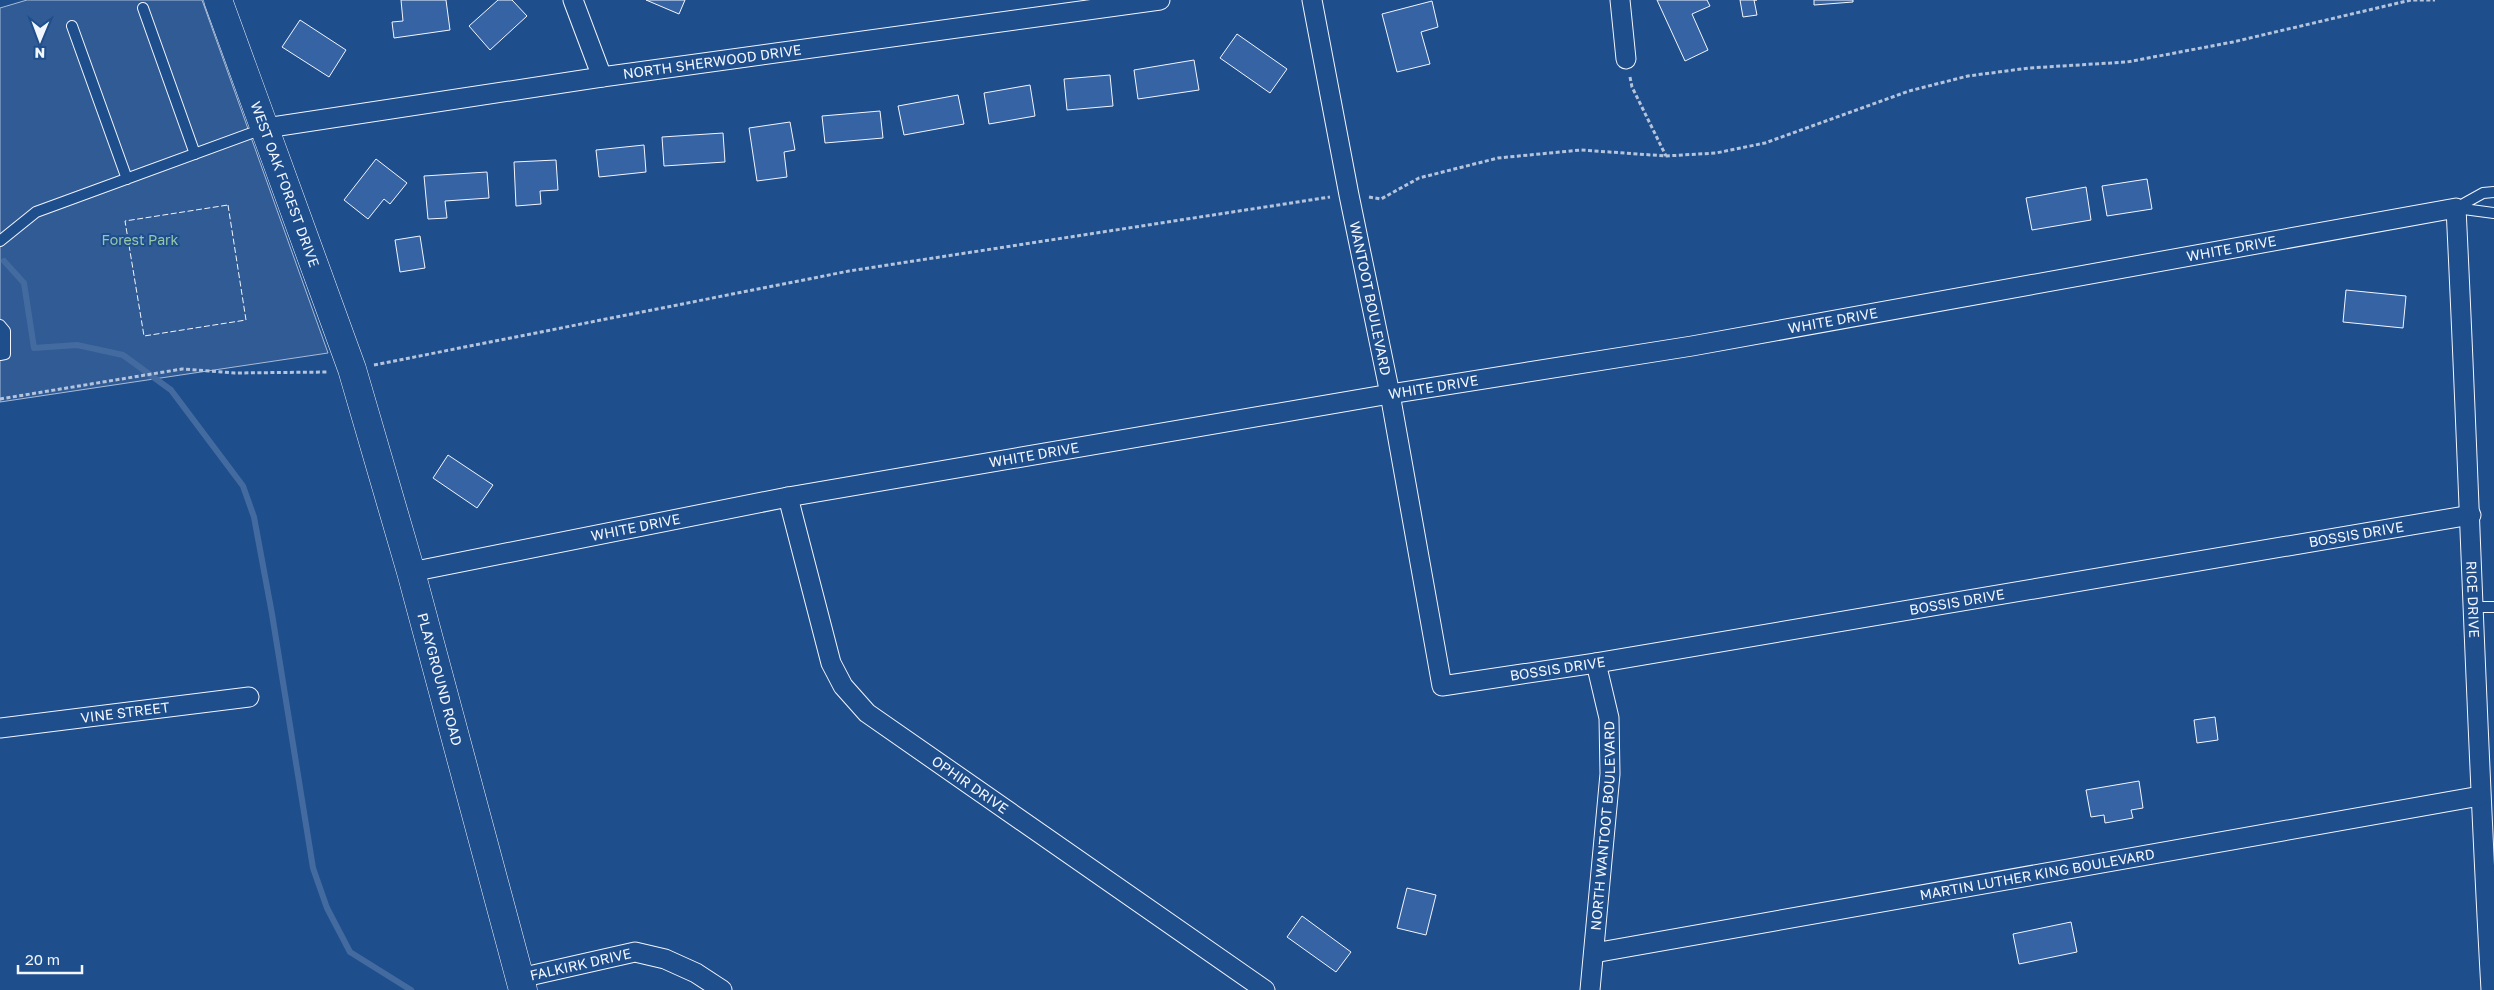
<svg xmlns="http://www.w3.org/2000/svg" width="2494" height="990" viewBox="0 0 2494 990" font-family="'Golos Text',sans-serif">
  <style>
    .built { fill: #305b95; stroke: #a8bbd7 }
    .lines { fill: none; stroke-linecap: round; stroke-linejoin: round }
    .stream { stroke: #446ba0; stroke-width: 6 }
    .building { fill: #3563a3; stroke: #f2f6ff }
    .service-casing { stroke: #f2f6ff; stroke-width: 12 }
    .minor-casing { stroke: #f2f6ff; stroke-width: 21 }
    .secondary-casing { stroke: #f2f6ff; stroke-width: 29 }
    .path { stroke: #b3c4dc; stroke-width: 3; stroke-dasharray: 4 2.5; stroke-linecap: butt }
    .service { stroke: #1f4e8c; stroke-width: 10 }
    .minor { stroke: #1f4e8c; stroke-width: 19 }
    .secondary { stroke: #1f4e8c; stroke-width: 28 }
    .fence { stroke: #f2f6ff; stroke-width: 1; stroke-dasharray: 6 2.5; stroke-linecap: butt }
    .labels { text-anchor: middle; stroke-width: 4; stroke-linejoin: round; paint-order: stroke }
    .street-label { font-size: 14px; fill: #f2f6ff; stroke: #1f4e8c }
    .park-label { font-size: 14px; fill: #97c8a6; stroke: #1f4e8c }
  </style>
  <rect width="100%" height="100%" fill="#1f4e8c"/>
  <path class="built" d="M27,0H202L328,353L0,402V8Z"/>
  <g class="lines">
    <path class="stream" d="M4,261L24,283L34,348L77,345L123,355L171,390L243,486L254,517L272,614L313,868L327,908L350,952L411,990"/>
  </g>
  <path class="building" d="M401,0H446L450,30L394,38L392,22L403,21Z
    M498,0H512L527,16L490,50L469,26Z
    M646,0H685L679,14Z
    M1657,0H1707L1710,6L1692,14L1708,50L1685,61Z
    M1740,0H1757H1754L1757,15L1743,17Z
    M1814,0H1853V2L1814,5Z
    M1432,1L1438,27L1421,32L1430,64L1397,72L1382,14Z
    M300,20L346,50L329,77L282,47Z
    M1237,34L1287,69L1270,93L1220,58Z
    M1194,60L1199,90L1138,99L1134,70Z
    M1110,75L1113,106L1067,110L1064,79Z
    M1030,85L1035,116L989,124L984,93Z
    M958,95L964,124L904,135L898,106Z
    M880,111L883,138L825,143L822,116Z
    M790,122L795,150L784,152L787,177L757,181L749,128Z
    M723,133L725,162L664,166L662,137Z
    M644,145L646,172L599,177L596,150Z
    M376,159L407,183L390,204L384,199L368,219L344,200Z
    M556,160L558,190L540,191L541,204L516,206L514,162Z
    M487,172L489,198L445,201L447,218L428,219L424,176Z
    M2147,179L2152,209L2107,216L2102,186Z
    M2086,187L2091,220L2032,230L2026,198Z
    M420,236L425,268L400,272L395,240Z
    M2346,290L2406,296L2403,328L2343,322Z
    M448,455L493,485L477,508L433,478Z
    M2215,717L2218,740L2197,743L2194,720Z
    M2139,781L2143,808L2131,810L2133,818L2105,823L2104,815L2091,817L2086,790Z
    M1407,888L1436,895L1426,935L1397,928Z
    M1302,916L1351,952L1336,972L1287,937Z
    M2071,922L2077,952L2019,964L2013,934Z"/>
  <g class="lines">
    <g class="service-casing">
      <path id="service" d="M143,8L195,154
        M72,26L127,179
        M2494,192L2483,193L2456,208L2494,213
        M0,241L36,212L265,128
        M0,325L5,331V354L0,355
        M2474,607H2494"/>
    </g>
    <g class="minor-casing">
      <g id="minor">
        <path d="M573,0L602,77"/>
        <path id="s1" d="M1312,0L1349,195L1390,394L1442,686L1596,663L2471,515"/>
        <path d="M1620,0L1626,59"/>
        <path id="s2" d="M266,128L602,77L1160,0"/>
        <path id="s3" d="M788,497L831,663L843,686L867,713L1265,990"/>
        <path id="s4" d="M411,572L788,497L1390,394L1692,346L2456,208C2469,469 2476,729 2491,990"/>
        <path id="s5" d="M0,728L249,697"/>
        <path id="s6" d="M1594,953L2480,796"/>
        <path id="s7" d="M520,978L635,952L665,959L696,973L722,990"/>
        <path id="s8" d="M1590,990L1610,774L1609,718L1596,663"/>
      </g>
    </g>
    <g class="secondary-casing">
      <g id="secondary">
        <path id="s9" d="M218,0L352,369L411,572L523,990"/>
      </g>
    </g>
    <path class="path" d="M1630,77L1632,87L1666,156
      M1369,197L1381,199L1419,178L1498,158L1581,150L1666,156L1716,153L1765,143L1909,91L1968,76L2029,68L2127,62L2233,42L2411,0H2435
      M374,365L849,271L1330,197
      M0,399L182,369L235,373L328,372"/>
    <use href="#service" class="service"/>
    <use href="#minor" class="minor"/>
    <use href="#secondary" class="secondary"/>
    <path class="fence" d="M228,205L246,320L144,336L125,221Z"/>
  </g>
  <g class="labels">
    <g class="street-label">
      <text dy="5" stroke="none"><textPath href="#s2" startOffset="451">NORTH SHERWOOD DRIVE</textPath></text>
      <text dy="5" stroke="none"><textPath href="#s9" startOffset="196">WEST OAK FOREST DRIVE</textPath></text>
      <text dy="5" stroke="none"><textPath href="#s4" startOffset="1849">WHITE DRIVE</textPath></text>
      <text dy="5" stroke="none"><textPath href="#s1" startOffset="304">WANTOOT BOULEVARD</textPath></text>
      <text dy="5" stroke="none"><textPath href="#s4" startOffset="1444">WHITE DRIVE</textPath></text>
      <text dy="5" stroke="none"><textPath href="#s4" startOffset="1039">WHITE DRIVE</textPath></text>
      <text dy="5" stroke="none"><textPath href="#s4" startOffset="634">WHITE DRIVE</textPath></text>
      <text dy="5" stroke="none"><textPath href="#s4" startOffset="229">WHITE DRIVE</textPath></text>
      <text dy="5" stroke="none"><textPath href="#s1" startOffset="1625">BOSSIS DRIVE</textPath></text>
      <text dy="5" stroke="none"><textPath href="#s4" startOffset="2469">RICE DRIVE</textPath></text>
      <text dy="5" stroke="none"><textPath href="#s1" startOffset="1220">BOSSIS DRIVE</textPath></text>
      <text dy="5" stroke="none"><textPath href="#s1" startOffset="815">BOSSIS DRIVE</textPath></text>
      <text dy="5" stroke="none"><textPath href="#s9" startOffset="715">PLAYGROUND ROAD</textPath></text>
      <text dy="5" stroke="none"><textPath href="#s5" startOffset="126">VINE STREET</textPath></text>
      <text dy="5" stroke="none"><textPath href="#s3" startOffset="359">OPHIR DRIVE</textPath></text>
      <text dy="5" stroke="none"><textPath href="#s8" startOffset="165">NORTH WANTOOT BOULEVARD</textPath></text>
      <text dy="5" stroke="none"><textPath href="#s6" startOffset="450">MARTIN LUTHER KING BOULEVARD</textPath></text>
      <text dy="5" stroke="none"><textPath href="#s7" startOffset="62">FALKIRK DRIVE</textPath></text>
    </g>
    <g class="park-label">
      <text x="140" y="245">Forest Park</text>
    </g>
  </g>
  <g transform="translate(40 40) rotate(181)" stroke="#1f4e8c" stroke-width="4" paint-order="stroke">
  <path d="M0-4L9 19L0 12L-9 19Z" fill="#f2f6ff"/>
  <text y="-8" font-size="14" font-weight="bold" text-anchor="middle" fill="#f2f6ff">N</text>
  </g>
  <path d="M18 965v8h64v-8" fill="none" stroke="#f2f6ff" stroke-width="2.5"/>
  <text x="25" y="965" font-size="15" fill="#f2f6ff" stroke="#1f4e8c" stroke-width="4" paint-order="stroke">20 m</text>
</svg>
